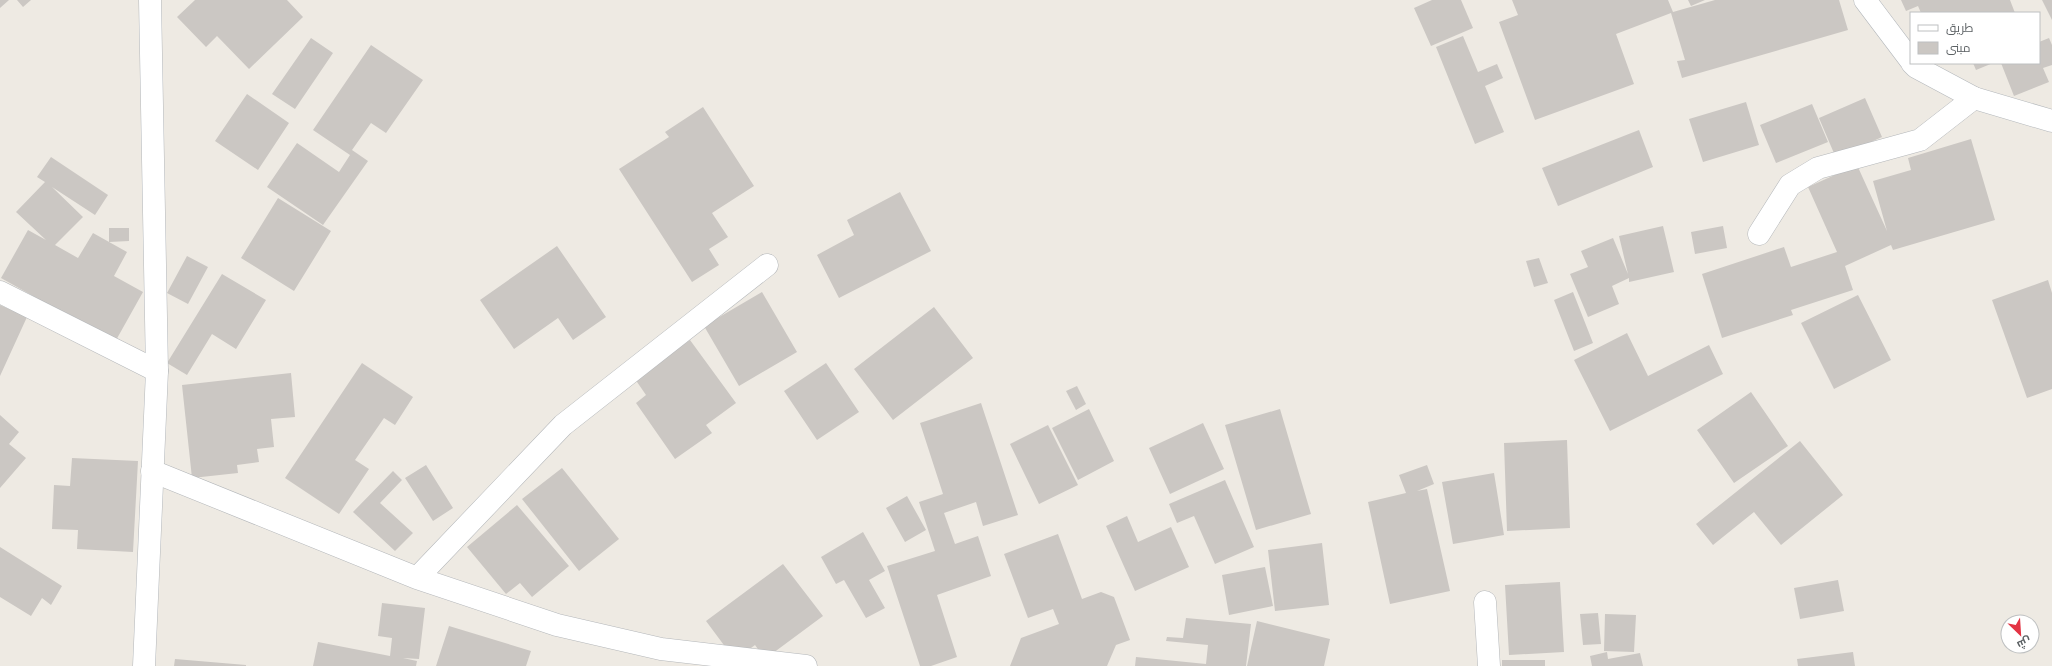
<svg xmlns="http://www.w3.org/2000/svg" width="2052" height="666" viewBox="0 0 2052 666" font-family="'DM Sans',Cairo,sans-serif">
  <style>
    .building { fill: #cbc7c3 }
    .lines { fill: none; stroke-linecap: round; stroke-linejoin: round }
    .street-casing { stroke: #b4b7ba; stroke-width: 23 }
    .secondary-casing { stroke: #b3b7bb; stroke-width: 23 }
    .street { stroke: #fff; stroke-width: 22 }
    .secondary { stroke: #fff; stroke-width: 22 }
  </style>
  <rect width="100%" height="100%" fill="#eeeae3"/>
  <path class="building" d="M0,0H9L0,8Z
    M17,0H31L23,7Z
    M195,0H287L303,17L249,69L217,36L206,47L177,17Z
    M1432,0H1461L1473,28L1431,46L1414,8Z
    M1512,0H1668L1673,12L1715,0H1839L1848,30L1682,78L1677,61L1685,60L1671,13L1616,34L1634,84L1535,120L1499,22L1518,15Z
    M1688,0H1705L1691,6Z
    M1901,0H2010L2015,13H1921L1918,6L1906,11Z
    M2042,0H2052V20Z
    M1463,36L1478,72L1497,64L1503,78L1485,86L1504,132L1475,144L1436,47Z
    M311,38L333,53L295,109L272,94Z
    M2049,38L2052,45V65L2043,68L2049,82L2014,96L2001,63H2039V42Z
    M371,45L423,80L386,133L371,123L352,150L368,161L323,225L267,187L297,143L339,172L350,155L313,130Z
    M1973,63H1993L1976,70Z
    M247,94L289,123L258,170L215,141Z
    M1865,98L1882,137L1836,158L1819,118Z
    M1746,102L1759,145L1703,162L1689,119Z
    M1812,104L1828,142L1776,163L1760,125Z
    M703,107L754,186L712,213L728,237L709,249L719,265L692,282L619,169L669,137L665,132Z
    M1639,130L1653,167L1558,206L1542,168Z
    M1971,139L1995,220L1893,250L1891,245L1845,266L1853,290L1791,310L1793,315L1722,338L1702,274L1784,247L1791,267L1837,252L1808,187L1857,165L1887,231L1873,181L1911,170L1908,158Z
    M51,157L108,195L95,215L52,187L83,217L55,245L78,258L93,233L127,252L114,276L143,292L115,342L1,278L28,230L46,240L16,212L45,182L37,177Z
    M900,192L931,251L839,298L817,255L854,235L847,220Z
    M278,198L331,231L294,291L241,258Z
    M1663,226L1674,272L1629,282V278L1612,286L1619,304L1588,317L1570,274L1588,267L1581,251L1613,238L1628,274L1619,236Z
    M1723,226L1727,248L1695,254L1691,232Z
    M109,228H129V241L109,242Z
    M557,246L606,317L573,340L558,318L514,349L480,300Z
    M187,256L208,267L188,304L167,293Z
    M1539,258L1548,283L1534,287L1526,261Z
    M222,274L266,300L236,349L212,334L187,375L167,363Z
    M2048,280L2052,293V389L2027,398L1992,300Z
    M762,292L797,352L739,386L704,326Z
    M1573,292L1593,343L1574,351L1554,300Z
    M1858,295L1891,360L1834,389L1801,323Z
    M0,305L27,317L0,376Z
    M934,307L973,358L893,420L854,369Z
    M1627,333L1648,376L1709,345L1723,374L1610,431L1574,360Z
    M690,340L736,403L706,425L712,433L675,459L636,403L646,395L635,379Z
    M362,363L413,397L395,425L384,418L355,460L369,469L339,514L285,478Z
    M826,363L859,412L817,440L784,391Z
    M291,373L295,417L271,419L274,447L257,449L259,462L237,465L238,473L192,478L182,385Z
    M1077,386L1086,404L1076,410L1066,391Z
    M1751,392L1788,446L1734,483L1697,430Z
    M981,403L1018,515L983,526L976,502L944,513L955,544L978,536L991,576L937,595L957,657L931,666H920L887,566L935,551L919,502L943,494L920,423Z
    M1089,409L1114,461L1078,480L1052,428Z
    M1280,409L1311,514L1256,530L1225,425Z
    M0,415L19,432L9,444L26,458L0,488Z
    M1203,423L1224,469L1170,494L1149,448Z
    M1048,425L1078,485L1039,504L1010,444Z
    M1567,440L1570,528L1507,531L1504,443Z
    M1800,441L1843,495L1781,545L1754,512L1713,545L1696,524Z
    M72,458L138,461L133,552L77,549L78,530L52,529L54,485L70,486Z
    M426,465L453,508L433,521L405,478Z
    M1427,465L1434,484L1417,491L1427,489L1450,591L1390,604L1368,502L1406,493L1399,475Z
    M562,468L619,539L579,571L522,499Z
    M393,471L402,480L380,503L413,533L395,551L353,512Z
    M1494,473L1504,535L1453,544L1442,482Z
    M1225,480L1254,547L1215,564L1194,516L1177,523L1169,504Z
    M907,496L926,530L905,542L886,508Z
    M517,505L569,566L532,597L520,583L506,594L467,547Z
    M1127,516L1138,542L1171,527L1189,567L1135,591L1106,526Z
    M863,532L885,571L869,580L885,608L866,618L844,580L836,584L821,557Z
    M1058,534L1082,599L1101,592L1114,597L1130,640L1116,645L1107,666H1010L1021,638L1059,624L1053,609L1028,618L1004,554Z
    M1322,543L1329,605L1275,611L1268,550Z
    M0,547L62,586L51,605L42,598L31,616L0,597Z
    M783,564L823,616L765,659L755,645L735,660L706,621Z
    M1265,567L1273,606L1229,615L1222,575Z
    M1838,580L1844,611L1800,619L1794,588Z
    M1560,582L1564,652L1509,655L1505,585Z
    M382,603L425,608L419,659L403,658L417,661L416,666H313L318,642L390,656L392,638L378,636Z
    M1598,613L1601,644L1583,645L1580,614Z
    M1605,614L1636,615L1634,652L1604,651Z
    M1186,618L1251,624L1246,666H1135L1136,657L1206,664L1208,645L1166,641L1167,637L1183,638Z
    M1257,621L1330,639L1324,666H1247Z
    M449,626L531,651L526,666H436Z
    M1607,652L1608,659L1640,653L1643,666H1592L1590,656Z
    M1853,652L1855,666H1798L1797,659Z
    M175,659L246,665V666H174Z
    M1502,660H1545V666H1502Z"/>
  <g class="lines">
    <g class="street-casing">
      <path id="street" d="M1759,234L1790,185L1818,168L1920,140L1974,98
        M0,292L157,371
        M152,471L417,578L557,625L661,649L806,666
        M417,578L563,425L767,265
        M1485,602L1489,666"/>
    </g>
    <g class="secondary-casing">
      <path id="secondary" d="M1865,0L1911,61
        M1912,63L1916,67L1974,98L2052,121
        M144,666L157,371L150,0"/>
    </g>
    <use href="#street" class="street"/>
    <use href="#secondary" class="secondary"/>
  </g>
  <rect x="1910" y="12" width="130" height="52" fill="#ffffff" stroke="#bec0c1"/>
  <rect x="1918" y="25" width="20" height="6" fill="#ffffff" stroke="#bec0c1"/>
  <text x="1946" y="32" font-size="12" fill="#5c6164">طريق</text>
  <rect x="1918" y="42" width="20" height="12" fill="#cbc7c3" stroke="#bec0c1"/>
  <text x="1946" y="52" font-size="12" fill="#5c6164">مبنى</text>
  <g transform="translate(2020 634) rotate(155)"><circle r="19" fill="#ffffff" stroke="#bec0c1"/>
  <path d="M0-3L7 15L0 10L-7 15Z" fill="#e33444"/>
  <text y="-6" font-size="11" font-weight="bold" text-anchor="middle" fill="#5c6164">ش</text>
  </g>
</svg>
